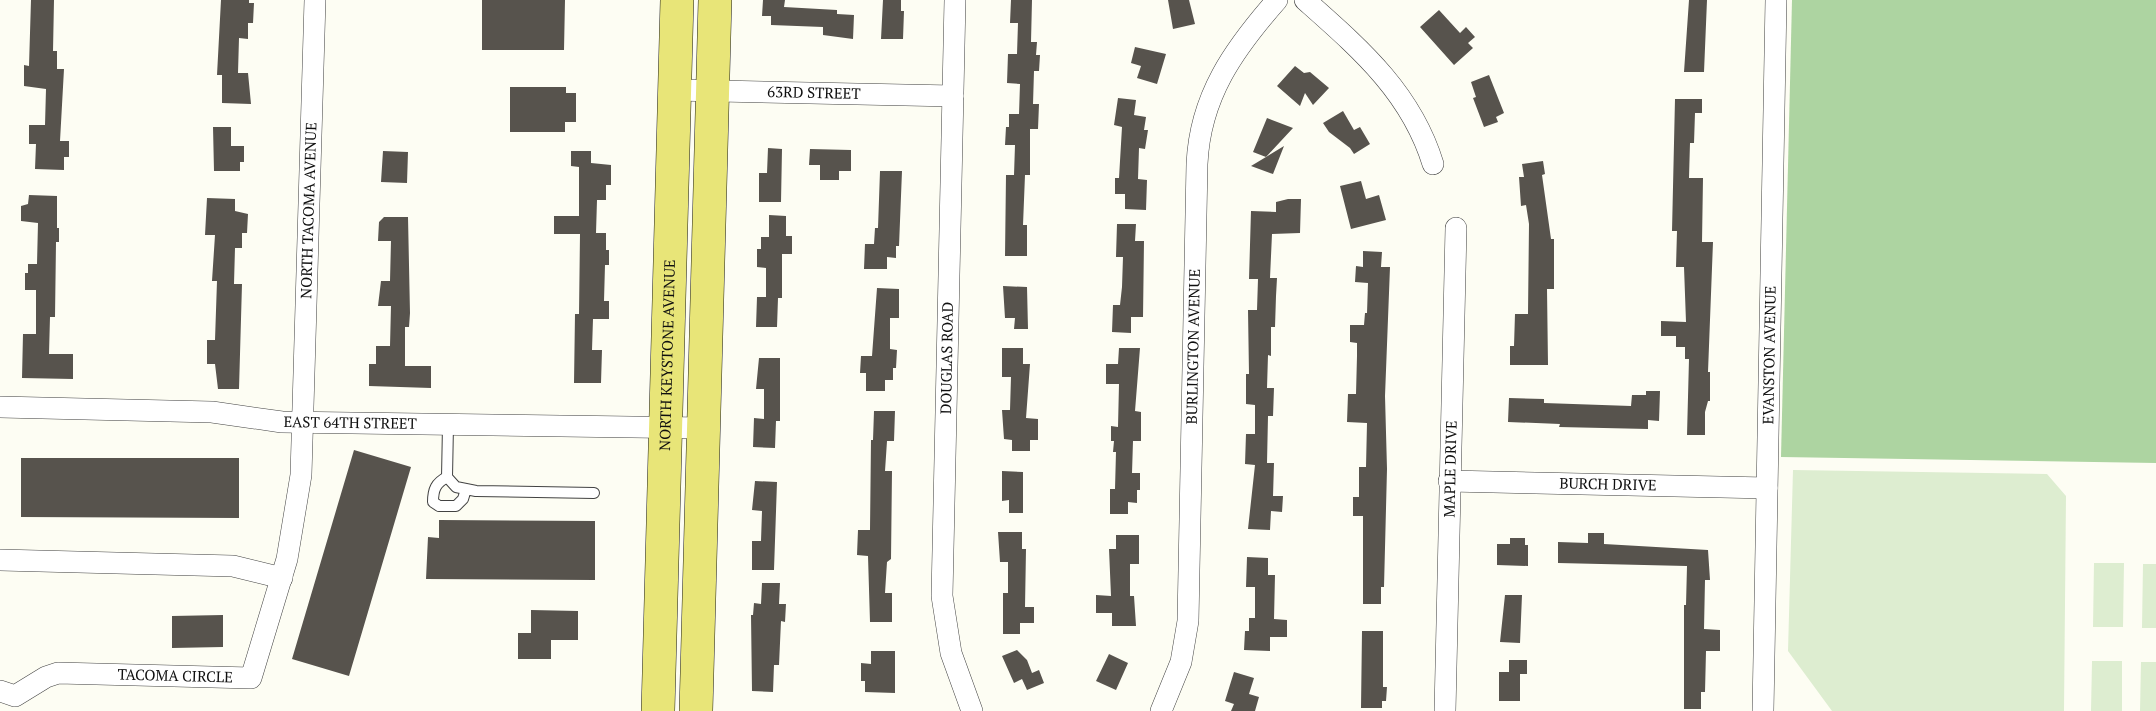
<svg xmlns="http://www.w3.org/2000/svg" width="2156" height="711" viewBox="0 0 2156 711" font-family="'PT Serif',serif">
  <style>
    .forest { fill: #add4a1 }
    .pitch { fill: #ddedd0 }
    .building { fill: #57534d }
    .lines { fill: none; stroke-linecap: round; stroke-linejoin: round }
    .service-casing { stroke: #424242; stroke-width: 12 }
    .minor-casing { stroke: #424242; stroke-width: 22 }
    .primary-casing { stroke: #202020; stroke-width: 34 }
    .service { stroke: #fff; stroke-width: 10 }
    .minor { stroke: #fff; stroke-width: 21 }
    .primary { stroke: #e8e578; stroke-width: 33 }
    .labels { text-anchor: middle; stroke-width: 6; stroke-linejoin: round; paint-order: stroke }
    .street-label { font-size: 15px; fill: #0f0f0f; stroke: #fff }
  </style>
  <rect width="100%" height="100%" fill="#fdfdf3"/>
  <path class="forest" d="M1792,0H2156V463L1781,457Z"/>
  <path class="pitch" d="M1793,470L2047,474L2066,496L2064,711H1832L1788,651Z
    M2094,563H2124L2123,627H2093Z
    M2143,564H2156V628H2142Z
    M2092,661H2122V711H2091Z
    M2141,662H2156V711H2140Z"/>
  <path class="building" d="M31,0H54L53,51H57V69H64L60,141H69V157H64V170L35,169L36,144H29V125H45L46,89L24,86V65L29,66Z
    M221,0H249V3H254L253,23H248V39L239,38L238,73H248L251,104L222,103V75H217Z
    M482,0H565L564,50H482Z
    M763,0H785L784,7L837,10V14L854,15L853,39L823,35V27L771,25V16H762Z
    M883,0H901V11H904L903,39H881Z
    M1011,0H1032L1031,42H1037L1036,55H1040L1039,71H1034L1033,104H1039L1038,129H1030V175H1025L1023,225H1027V256H1005L1006,175H1014L1015,145H1005L1006,127H1009V114H1019L1020,84L1007,83L1008,54H1017L1018,23H1010Z
    M1168,0H1189L1195,24L1173,29Z
    M1689,0H1707L1704,72H1684Z
    M1439,10L1460,33L1466,27L1475,37L1468,43L1473,48L1454,65L1420,27Z
    M1135,47L1166,54L1157,84L1137,78L1141,66L1131,63Z
    M1295,66L1304,73L1310,72L1329,88L1313,105L1305,93L1300,106L1277,86Z
    M1489,75L1504,113L1496,117L1498,122L1484,127L1473,98L1476,97L1471,82Z
    M510,87H566V93H576V122H565V132H510Z
    M1118,98L1136,100L1134,115L1146,117L1144,130H1148L1145,149L1139,148L1138,179L1147,180L1146,210L1125,209V194H1115V178H1119L1122,127L1114,125Z
    M1675,99H1702V113H1695L1694,143H1690L1689,178H1703L1702,242H1713L1708,372H1710V401H1708L1705,412V435H1687L1689,359H1685V347H1676V336H1661V321L1686,322L1684,267H1676L1677,231H1672Z
    M1343,111L1354,130L1360,127L1370,144L1354,154L1350,148L1329,132L1323,123Z
    M1267,118L1293,128L1266,157L1284,146L1273,174L1251,166L1266,157L1253,152Z
    M213,127H231V146H244V162H240V171H214Z
    M768,148L782,149L781,202H759V173H767Z
    M810,149L851,150V171H839V180H820V165H809Z
    M383,151L408,152L407,183L381,182Z
    M571,151H591V163L611,165V185H606V200H597L596,233H606V250H609V265H605L604,301H609V319H593L592,350H602L601,383H574L575,314H579L580,234H554V216H579V167L571,166Z
    M1543,161L1545,174L1542,175L1551,239H1554V289H1547L1548,365H1510V346H1514L1515,314H1528L1529,224L1526,205L1521,206L1519,177H1524L1522,164Z
    M880,171H902L899,246H896V258L887,257V269H864L865,244H874L875,228H878Z
    M1361,181L1366,199L1379,195L1386,220L1351,229L1340,186Z
    M29,195L57,196V228H59V242H56L55,317H50L49,354H73V379L22,378L23,334H36V290H25V273H28V264H37L38,223L21,221V206L28,204Z
    M207,198L235,199V211L248,214L247,233H242V248H235L234,284H242L239,389H218L215,364H207V340H215L217,281H212L215,235H205Z
    M1288,199H1301L1300,233L1272,234L1270,278H1277L1276,296L1275,327H1271V356L1268,355L1267,388H1274L1273,416H1268L1267,463H1274L1273,496H1283L1282,512L1271,511L1270,530L1248,529L1255,465L1245,464L1246,434H1255V405L1246,404V374H1249L1248,310H1257L1258,279H1249L1251,211L1276,212V202Z
    M769,215L786,216V236H792V254H782V298H778L777,327H756L757,297H766V268L757,267V249H761V237H769Z
    M384,217H408L410,313L409,327H405V366H431V388L369,386V364H376V346H390L391,306H378L381,281H390L391,241H378L379,222Z
    M1117,224H1136L1135,241H1144L1143,317H1131V333L1112,332L1113,305H1120L1122,287L1123,257H1116Z
    M1363,251L1382,252L1381,267H1390L1385,396L1387,469L1384,587H1381V604H1363V516H1353V497H1359V467H1366L1367,423L1347,422L1348,394H1356L1357,356V343L1350,342V325H1364L1365,313H1367L1368,283L1355,282L1356,266L1363,267Z
    M1003,286L1027,287L1028,329H1014L1015,318H1005Z
    M877,288L899,289V318H890V349L897,350L896,368H893V380H885V391H866V373H860L861,356H872Z
    M1002,348H1023V364H1030L1026,418L1038,419V440H1030V451H1012V440L1004,439L1002,410H1010L1011,377H1002Z
    M1119,348H1140L1135,411L1141,412V441H1133L1132,473H1140V490H1137V503L1128,502V514H1110V489H1115L1116,452H1113L1114,441H1111V426L1118,427L1119,384H1106V364H1118Z
    M759,358H780V421H776L775,448L753,447L754,418L764,419V389H756Z
    M1646,391H1660L1659,421L1648,420V429L1559,427L1560,424L1508,422L1509,398L1544,399V403L1631,406L1632,395H1646Z
    M874,411H895L894,441H887L885,471H892L891,559L887,562L885,593H892V622H870L868,556L857,555L858,530H870L871,440H873Z
    M354,450L411,467L349,676L292,659Z
    M21,458H239V518L21,517Z
    M1002,471L1023,472V513H1009V500L1002,501Z
    M755,481L777,482L774,570H752V541H761L762,511L752,510Z
    M439,520L595,521V580L426,579L428,537L439,538Z
    M998,532H1022V549H1026L1025,607H1034V623H1020V634H1003V593H1008V562H1000Z
    M1588,533H1604V544L1708,550L1710,580H1705L1704,629L1720,630V651H1706L1705,692H1701V709H1684V605H1686L1687,566L1558,563V542L1588,543Z
    M1116,535H1139V564H1130V596H1134L1136,626H1112V613H1096V595L1111,596L1109,549H1116Z
    M1510,538H1525V545H1528V566L1497,565V544H1510Z
    M1247,557L1268,558V575H1275L1274,619L1287,620V637H1270V651L1244,650L1245,631H1249V618H1255V587H1246Z
    M762,583H780L779,604H786L785,622L781,621L779,665H774L773,692L752,691L751,615H753L754,603L761,604Z
    M1505,595H1522L1520,643L1500,642Z
    M531,610L578,611V640H551V659H518V633H531Z
    M223,615V647L172,648V616Z
    M1362,631H1383V687H1387L1386,701H1382V708H1361Z
    M1017,650L1027,660L1032,673L1039,670L1044,683L1027,690L1022,679L1014,683L1002,656Z
    M871,651H895V693L865,692V681H861V663L871,664Z
    M1109,654L1128,663L1116,690L1096,681Z
    M1509,660H1527V674H1520V701H1499V672H1509Z
    M1234,672L1254,678L1249,694L1259,697L1255,711H1231L1234,704L1225,701Z"/>
  <g class="lines">
    <g class="service-casing">
      <path id="service" d="M448,425L447,477L456,487L476,491L594,493
        M447,477C436,483 433,489 433,502L439,506H456L463,499L466,489"/>
    </g>
    <g class="minor-casing">
      <g id="minor">
        <path d="M955,0L942,596L951,653L972,711"/>
        <path d="M1305,0C1359,48 1411,92 1433,164"/>
        <path id="s1" d="M674,90L953,96"/>
        <path id="s2" d="M0,407L212,412L282,422L703,428"/>
        <path id="s3" d="M1449,481L1767,488"/>
        <path d="M0,560L233,566L282,578"/>
        <path id="s4" d="M0,691L15,696L46,677L58,673L251,678L287,559L301,475L315,0"/>
        <path id="s5" d="M1161,711L1181,662L1188,621L1197,164C1200,96 1234,49 1277,0"/>
        <path id="s6" d="M1445,711L1456,228"/>
        <path id="s7" d="M1763,711L1776,0"/>
      </g>
    </g>
    <g class="primary-casing">
      <g id="primary">
        <path id="s8" d="M658,711L677,0"/>
        <path d="M696,711L715,0"/>
      </g>
    </g>
    <use href="#service" class="service"/>
    <use href="#minor" class="minor"/>
    <use href="#primary" class="primary"/>
  </g>
  <g class="labels">
    <g class="street-label">
      <text dy="5" stroke="none"><textPath href="#s1" startOffset="140">63RD STREET</textPath></text>
      <text dy="5" stroke="none"><textPath href="#s4" startOffset="732">NORTH TACOMA AVENUE</textPath></text>
      <text dy="5" stroke="none"><textPath href="#s5" startOffset="369">BURLINGTON AVENUE</textPath></text>
      <text dy="5" stroke="none"><textPath href="#s8" startOffset="356">NORTH KEYSTONE AVENUE</textPath></text>
      <text dy="5" stroke="none"><textPath href="#s7" startOffset="356">EVANSTON AVENUE</textPath></text>
      <text transform="translate(947 358) rotate(-89)" y="5">DOUGLAS ROAD</text>
      <text dy="5" stroke="none"><textPath href="#s2" startOffset="351">EAST 64TH STREET</textPath></text>
      <text dy="5" stroke="none"><textPath href="#s6" startOffset="242">MAPLE DRIVE</textPath></text>
      <text dy="5" stroke="none"><textPath href="#s3" startOffset="159">BURCH DRIVE</textPath></text>
      <text dy="5" stroke="none"><textPath href="#s4" startOffset="182">TACOMA CIRCLE</textPath></text>
    </g>
  </g>
</svg>
